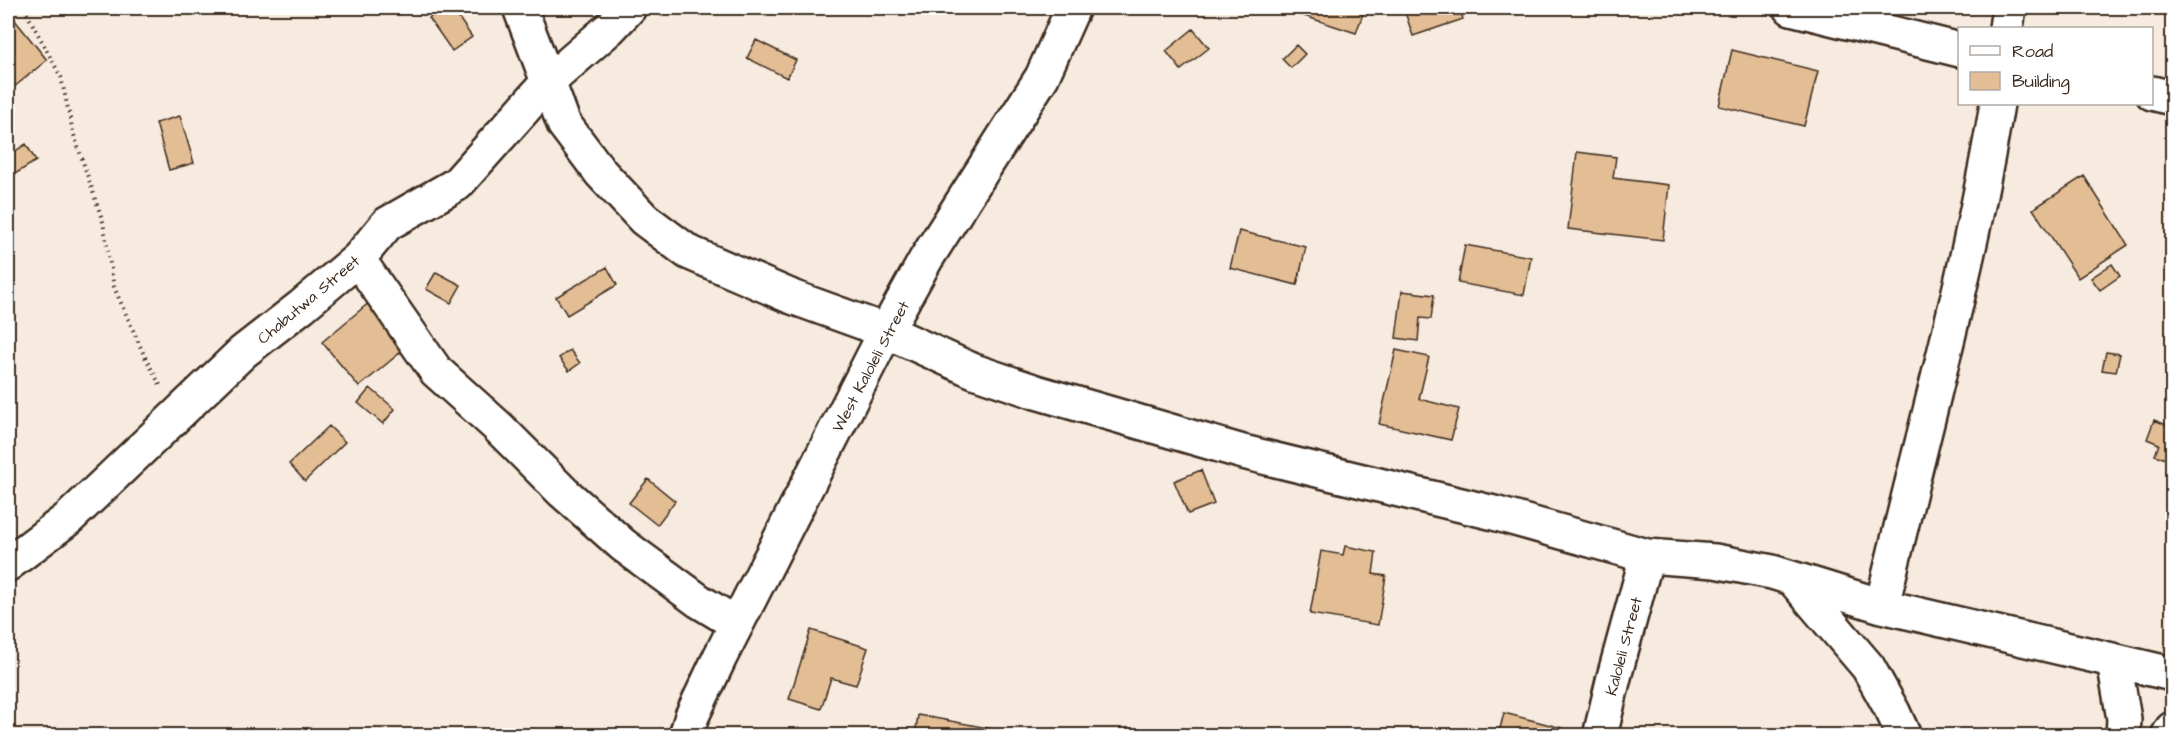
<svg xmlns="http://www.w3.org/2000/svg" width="2180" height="743" viewBox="0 0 2180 743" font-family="'Architects Daughter',sans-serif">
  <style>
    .building { fill: #e3bd94; stroke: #3b2a1e; stroke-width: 1.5 }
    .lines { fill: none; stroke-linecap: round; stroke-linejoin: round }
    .minor-casing { stroke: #3b2a1e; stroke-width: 38 }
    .path { stroke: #3b2a1e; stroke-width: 4; stroke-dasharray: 1.5 4.5; stroke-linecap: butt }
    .minor { stroke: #fff; stroke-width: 33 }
    .labels { text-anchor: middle; stroke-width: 5; stroke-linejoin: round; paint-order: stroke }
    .street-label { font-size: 16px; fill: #3b2a1e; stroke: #fff }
  </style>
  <rect width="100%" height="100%" fill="#f7ebdf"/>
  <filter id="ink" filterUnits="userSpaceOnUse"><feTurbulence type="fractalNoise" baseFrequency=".0167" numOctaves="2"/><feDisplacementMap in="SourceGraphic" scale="12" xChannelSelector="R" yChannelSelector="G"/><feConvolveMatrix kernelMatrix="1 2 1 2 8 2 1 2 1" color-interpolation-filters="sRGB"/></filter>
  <g filter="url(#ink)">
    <path class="building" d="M444,8H452L472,37L452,51L429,18Z
      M1290,8H1365L1356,33L1289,11Z
      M1410,8H1459L1463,19L1413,36L1404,9Z
      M14,19L47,60L8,92V24Z
      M1193,29L1209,48L1181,70L1166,51Z
      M756,40L796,60L787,78L747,58Z
      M1296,45L1305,54L1291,68L1282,59Z
      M1732,50L1818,71L1804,126L1719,106Z
      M180,116L194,163L169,170L156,123Z
      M26,144L36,161L15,174L8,162V156Z
      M1577,152L1616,157L1613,178L1669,185L1663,240L1568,229Z
      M2084,176L2128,245L2078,278L2033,209Z
      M1239,231L1306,247L1297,285L1230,268Z
      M1465,245L1531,257L1524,295L1458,283Z
      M2112,264L2120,276L2100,290L2091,278Z
      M607,267L617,285L567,315L556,297Z
      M436,272L461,285L451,303L426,289Z
      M1402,291L1434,295L1431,319L1420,318L1418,341L1396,338Z
      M377,296L414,341L359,387L322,342Z
      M570,350L580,363L569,371L559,358Z
      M1396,350L1429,357L1419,399L1459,409L1451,440L1379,424Z
      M2106,352L2120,354L2116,372L2102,370Z
      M370,388L395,409L383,424L358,403Z
      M2154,420L2172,427V450L2168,460L2155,455L2159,444L2147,439Z
      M329,426L345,442L305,481L289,464Z
      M1201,470L1214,504L1188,514L1174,481Z
      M648,479L675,501L657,525L629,503Z
      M1345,546L1376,552L1373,574L1386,576L1378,625L1310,614L1321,551L1343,555Z
      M811,630L868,648L856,685L831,678L821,709L789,699Z
      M1504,713L1562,728L1560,736H1498Z
      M918,715L1010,732L1009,736H915Z"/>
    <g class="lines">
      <g class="minor-casing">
        <path id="minor" d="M520,8L564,124L601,173L644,219L688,252L792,297L886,331L974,371L1036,392L1243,452L1494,513L1647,556L1715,561L1772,572L1882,606L2172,674
          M1791,8L1960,50
          M2006,28L2009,8
          M2152,93L2172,98
          M358,259L436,371L497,426L563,492L623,545L699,601L737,624
          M8,564L69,518L243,352L302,306L358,259L387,224L457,184L548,82L610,28L629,8
          M1793,579L1868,667L1893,712L1904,736
          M1882,606C1921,439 1969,273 1997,104
          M2114,661L2124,719L2123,736
          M686,736L692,716L720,657L886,331L926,259L1042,77L1073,8
          M1600,736L1614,677L1647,556
          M2168,736L2172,729"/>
      </g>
      <path class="path" d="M24,8L61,77L73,132L103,222L114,287L144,355L160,385"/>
      <use href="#minor" class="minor"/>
    </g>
  </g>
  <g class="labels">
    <g class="street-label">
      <text transform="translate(308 299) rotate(-40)" y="6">Chabutwa Street</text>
      <text transform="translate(870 366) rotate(-62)" y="6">West Kaloleli Street</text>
      <text transform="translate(1623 646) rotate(-75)" y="6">Kaloleli Street</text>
    </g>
  </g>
  <rect width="2180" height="743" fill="none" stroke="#fff" stroke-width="30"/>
  <rect x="15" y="15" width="2150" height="713" fill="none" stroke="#3b2a1e" stroke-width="2" filter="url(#ink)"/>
  <rect x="1958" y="27" width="195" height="78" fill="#ffffff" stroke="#b1aaa5" stroke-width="1.5"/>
  <rect x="1970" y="46" width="30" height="9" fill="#ffffff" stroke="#b1aaa5" stroke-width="1.5"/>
  <text x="2012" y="57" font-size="18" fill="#3b2a1e">Road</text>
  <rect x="1970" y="72" width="30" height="18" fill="#e3bd94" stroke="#b1aaa5" stroke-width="1.5"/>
  <text x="2012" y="87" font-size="18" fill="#3b2a1e">Building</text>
</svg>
